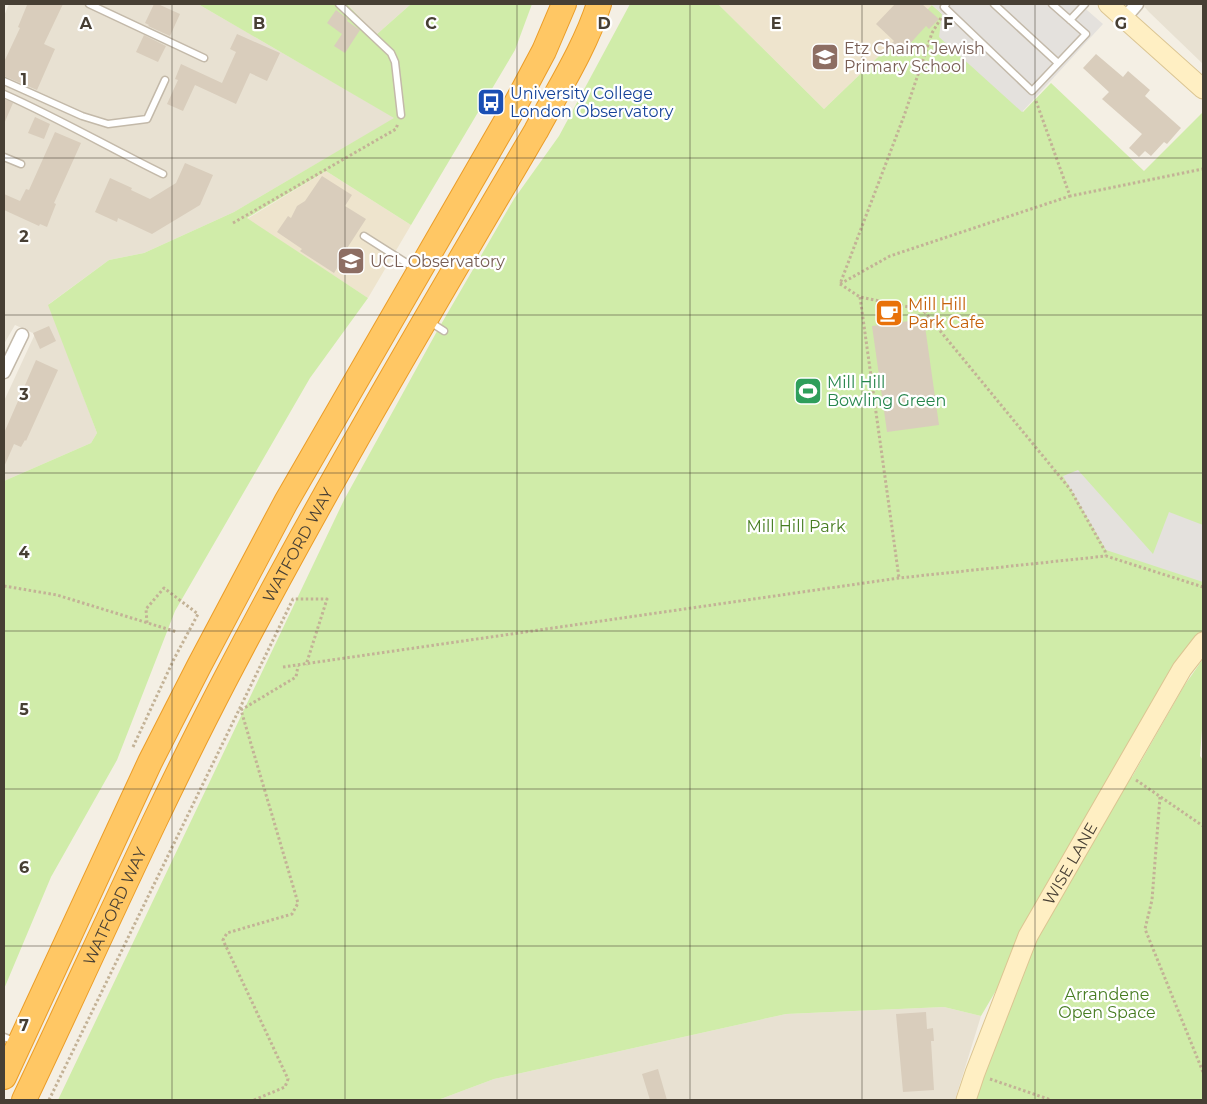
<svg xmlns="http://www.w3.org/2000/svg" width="1207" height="1104" viewBox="0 0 1207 1104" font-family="Montserrat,sans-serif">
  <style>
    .residential { fill: #e8e1d2 }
    .education { fill: #eee4cd }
    .green { fill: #d0eca9 }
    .parking { fill: #e4e1dd }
    .building { fill: #d9cdbc }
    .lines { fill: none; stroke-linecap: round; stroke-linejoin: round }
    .lane-casing { stroke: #c3b9a9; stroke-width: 9 }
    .street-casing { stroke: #c3b9a9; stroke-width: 15 }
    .secondary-casing { stroke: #dbc592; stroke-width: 21 }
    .highway-casing { stroke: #eb9d28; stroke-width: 26 }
    .path { stroke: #c3b296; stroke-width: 3; stroke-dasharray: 2.5 2.5; stroke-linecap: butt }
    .lane { stroke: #fff; stroke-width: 6 }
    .street { stroke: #fff; stroke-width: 12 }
    .secondary { stroke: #ffefc3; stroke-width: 19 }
    .highway { stroke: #ffc764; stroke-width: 24 }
    .grid { fill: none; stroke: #473f34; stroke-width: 1; stroke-opacity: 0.55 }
    .labels { text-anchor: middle; stroke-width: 4.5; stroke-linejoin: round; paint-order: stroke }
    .education-label { font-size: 16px; fill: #785e54; stroke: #fff; text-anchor: start }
    .transit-label { font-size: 16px; fill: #164399; stroke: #fff; text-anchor: start }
    .food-label { font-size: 16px; fill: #c56008; stroke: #fff; text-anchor: start }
    .leisure-label { font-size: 16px; fill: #27864d; stroke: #fff; text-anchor: start }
    .park-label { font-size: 16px; fill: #477d22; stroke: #fff }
    .street-label { font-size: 16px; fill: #473f34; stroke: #fff }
    .grid-label { font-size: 16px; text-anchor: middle; font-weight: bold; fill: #473f34; stroke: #fff; stroke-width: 4.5; stroke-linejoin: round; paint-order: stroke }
  </style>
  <rect width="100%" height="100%" fill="#f4efe4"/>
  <path class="residential" d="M9,4H198L395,118L234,212L144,253L109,260L49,304L97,433L91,443L4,481V401L35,334L15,325L4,344V16Z
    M347,4H411L376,35Z
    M1142,4H1203V64L1149,12Z
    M944,1007L981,1016L955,1100H438L494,1079L786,1014Z"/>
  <path class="education" d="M718,4H933L824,109Z
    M326,171L411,225L368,298L247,219Z"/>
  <path class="green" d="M198,4H347L376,35L411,4H532L515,50L411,225L326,171L247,218L368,298L310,378L175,611L117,760L51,877L4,989V481L91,443L97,433L48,305L109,260L144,253L234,212L394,118Z
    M630,4H718L824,109L932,5L942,14L1023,112L1051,83L1144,171L1203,112V646L1124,772L1132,777L1184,686L1203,659V716L1200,756L1203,760V1100H965L1027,938L981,1016L944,1007L786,1014L494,1079L438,1100H58L344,500L436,333L514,199L559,136Z"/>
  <path class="parking" d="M933,4H1080L1103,24L1022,112L939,37L942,14L932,5Z
    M1078,470L1153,554L1169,512L1203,525V582L1106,550L1063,476Z"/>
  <path class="building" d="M24,4H63L44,44L55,49L37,90L4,76V62L20,28L18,27L27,5Z
    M154,4H158L180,14L170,36L148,26L149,25L145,23Z
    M895,4H922L939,19L929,29L926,26L898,57L888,47L894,41L876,24Z
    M336,10L348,19L347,21L360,30L345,53L334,46L342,34L327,23Z
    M237,34L280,53L267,81L250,73L236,104L195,85L183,111L167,104L178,80L175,79L181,64L222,83L236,52L230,49Z
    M144,35L166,46L158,62L136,52Z
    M1096,54L1123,77L1128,71L1150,90L1145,96L1181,128L1167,144L1164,142L1151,156L1145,151L1139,157L1129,148L1142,134L1102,99L1109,92L1083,68Z
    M4,99L13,103L4,124Z
    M35,117L50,124L44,139L28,133Z
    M55,132L81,143L54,203L56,204L47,227L40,224L39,226L4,210V194L20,201L26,189L29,190Z
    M185,163L213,175L200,205L152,234L118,218L117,222L95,212L110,178L132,188L131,190L150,199L176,183Z
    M322,176L352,195L345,206L366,219L344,253L345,255L334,273L300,251L302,249L277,232L288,216L291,218L297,206L305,201Z
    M924,319L939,425L887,432L872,326Z
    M49,326L56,341L40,349L33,333Z
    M36,360L58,370L26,441L25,440L21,447L14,444L4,467V433Z
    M926,1012L927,1029L933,1028L934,1041H931L934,1090L903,1092L896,1014Z
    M658,1069L667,1100H650L642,1074Z"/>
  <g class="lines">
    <g class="lane-casing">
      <path id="lane" d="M89,4L204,58
        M339,4L391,53L395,62L401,115
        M946,4L944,7L1032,91L1086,34L1052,4
        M994,4L1058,63
        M1070,20L1085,4
        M4,81L82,116L108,124L147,119L165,80
        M4,94C58,118 110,148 163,174
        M4,157L21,164
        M364,236L416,269
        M430,322L444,331
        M4,1037L16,1042"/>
    </g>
    <g class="street-casing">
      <path id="street" d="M1124,19L1137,4
        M4,372L22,335"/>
    </g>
    <g class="secondary-casing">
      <g id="secondary">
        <path d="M1108,4L1203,89"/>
        <path id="s1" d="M966,1100L975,1073L1028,936L1182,669L1203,642"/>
      </g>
    </g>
    <g class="highway-casing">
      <g id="highway">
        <path d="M4,1077L150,762L199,666L286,502L513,109L544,51L564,4"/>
        <path id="s2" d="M24,1100C91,959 154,816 226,678C323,492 430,311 536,131C558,90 585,48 599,4"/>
      </g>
    </g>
    <path class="path" d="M941,18L932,33L904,116L840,284L890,256L1070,196
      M1036,101L1070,196L1203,169
      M233,223L396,129L398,123
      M840,284L860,297L923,310L1070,489L1105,551L1106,556
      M860,297L899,578
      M4,586L57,595L177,632
      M283,667L899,578L1106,556L1203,587
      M133,747L174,659L198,614L164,588L146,609L147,623
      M1136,780L1203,826
      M1160,797L1152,900L1145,929L1203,1072
      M990,1079L1051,1100
      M49,1100L293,599H327L306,665
      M254,1100L285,1087L288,1079L223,940L227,933L292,914L298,903L241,710L296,677L298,666"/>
    <use href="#lane" class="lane"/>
    <use href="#street" class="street"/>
    <use href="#secondary" class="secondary"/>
    <use href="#highway" class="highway"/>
  </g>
  <path class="grid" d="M172,4V1100M345,4V1100M517,4V1100M690,4V1100M862,4V1100M1035,4V1100M4,158H1203M4,315H1203M4,473H1203M4,631H1203M4,789H1203M4,946H1203"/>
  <defs>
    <g id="school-square" transform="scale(1.4375)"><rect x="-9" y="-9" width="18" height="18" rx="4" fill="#8d6e63" stroke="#fff"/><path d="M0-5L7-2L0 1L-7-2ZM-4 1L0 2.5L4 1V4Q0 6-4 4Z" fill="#fff"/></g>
    <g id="bus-square" transform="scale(1.4375)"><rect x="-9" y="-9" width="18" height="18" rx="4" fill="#1a4fb4" stroke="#fff"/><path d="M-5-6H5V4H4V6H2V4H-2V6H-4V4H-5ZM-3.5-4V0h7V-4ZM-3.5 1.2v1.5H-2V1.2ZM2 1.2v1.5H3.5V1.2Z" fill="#fff"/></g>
    <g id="university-square" transform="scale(1.4375)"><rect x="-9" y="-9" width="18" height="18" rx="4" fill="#8d6e63" stroke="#fff"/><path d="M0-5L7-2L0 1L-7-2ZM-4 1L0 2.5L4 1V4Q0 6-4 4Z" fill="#fff"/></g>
    <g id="cafe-square" transform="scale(1.4375)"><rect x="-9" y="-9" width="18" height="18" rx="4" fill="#e8710a" stroke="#fff"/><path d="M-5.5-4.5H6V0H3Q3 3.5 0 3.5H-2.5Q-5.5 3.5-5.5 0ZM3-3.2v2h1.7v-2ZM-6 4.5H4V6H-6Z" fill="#fff"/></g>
    <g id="stadium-square" transform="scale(1.4375)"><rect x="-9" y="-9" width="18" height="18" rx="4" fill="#2e9e5b" stroke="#fff"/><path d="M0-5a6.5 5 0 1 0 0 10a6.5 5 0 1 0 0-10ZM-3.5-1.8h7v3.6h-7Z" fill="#fff"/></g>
  </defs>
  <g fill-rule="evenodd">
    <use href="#school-square" x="825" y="57"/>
    <use href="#bus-square" x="491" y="102"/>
    <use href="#university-square" x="351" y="261"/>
    <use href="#cafe-square" x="889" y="313"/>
    <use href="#stadium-square" x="808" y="391"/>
  </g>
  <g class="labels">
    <g class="education-label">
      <text x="844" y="54">Etz Chaim Jewish<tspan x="844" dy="18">Primary School</tspan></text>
      <text x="370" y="267">UCL Observatory</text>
    </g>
    <g class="transit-label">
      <text x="510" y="99">University College<tspan x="510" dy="18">London Observatory</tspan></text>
    </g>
    <g class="food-label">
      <text x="908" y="310">Mill Hill<tspan x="908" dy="18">Park Cafe</tspan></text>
    </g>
    <g class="leisure-label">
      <text x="827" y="388">Mill Hill<tspan x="827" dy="18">Bowling Green</tspan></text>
    </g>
    <g class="park-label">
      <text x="796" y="532">Mill Hill Park</text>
      <text x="1107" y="1000">Arrandene<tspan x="1107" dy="18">Open Space</tspan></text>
    </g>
    <g class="street-label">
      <text dy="6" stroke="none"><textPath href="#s2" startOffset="619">WATFORD WAY</textPath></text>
      <text dy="6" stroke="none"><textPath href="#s1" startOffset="259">WISE LANE</textPath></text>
      <text dy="6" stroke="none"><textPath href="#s2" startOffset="214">WATFORD WAY</textPath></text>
    </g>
  </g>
  <g class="grid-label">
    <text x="86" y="29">A</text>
    <text x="259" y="29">B</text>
    <text x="431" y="29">C</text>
    <text x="604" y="29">D</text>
    <text x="776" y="29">E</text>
    <text x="948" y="29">F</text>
    <text x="1121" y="29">G</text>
    <text x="24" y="85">1</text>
    <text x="24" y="242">2</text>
    <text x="24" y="400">3</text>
    <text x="24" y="558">4</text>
    <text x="24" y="715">5</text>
    <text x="24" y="873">6</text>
    <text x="24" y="1031">7</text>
  </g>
  <rect width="1207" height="1104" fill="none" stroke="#473f34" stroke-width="10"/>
</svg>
